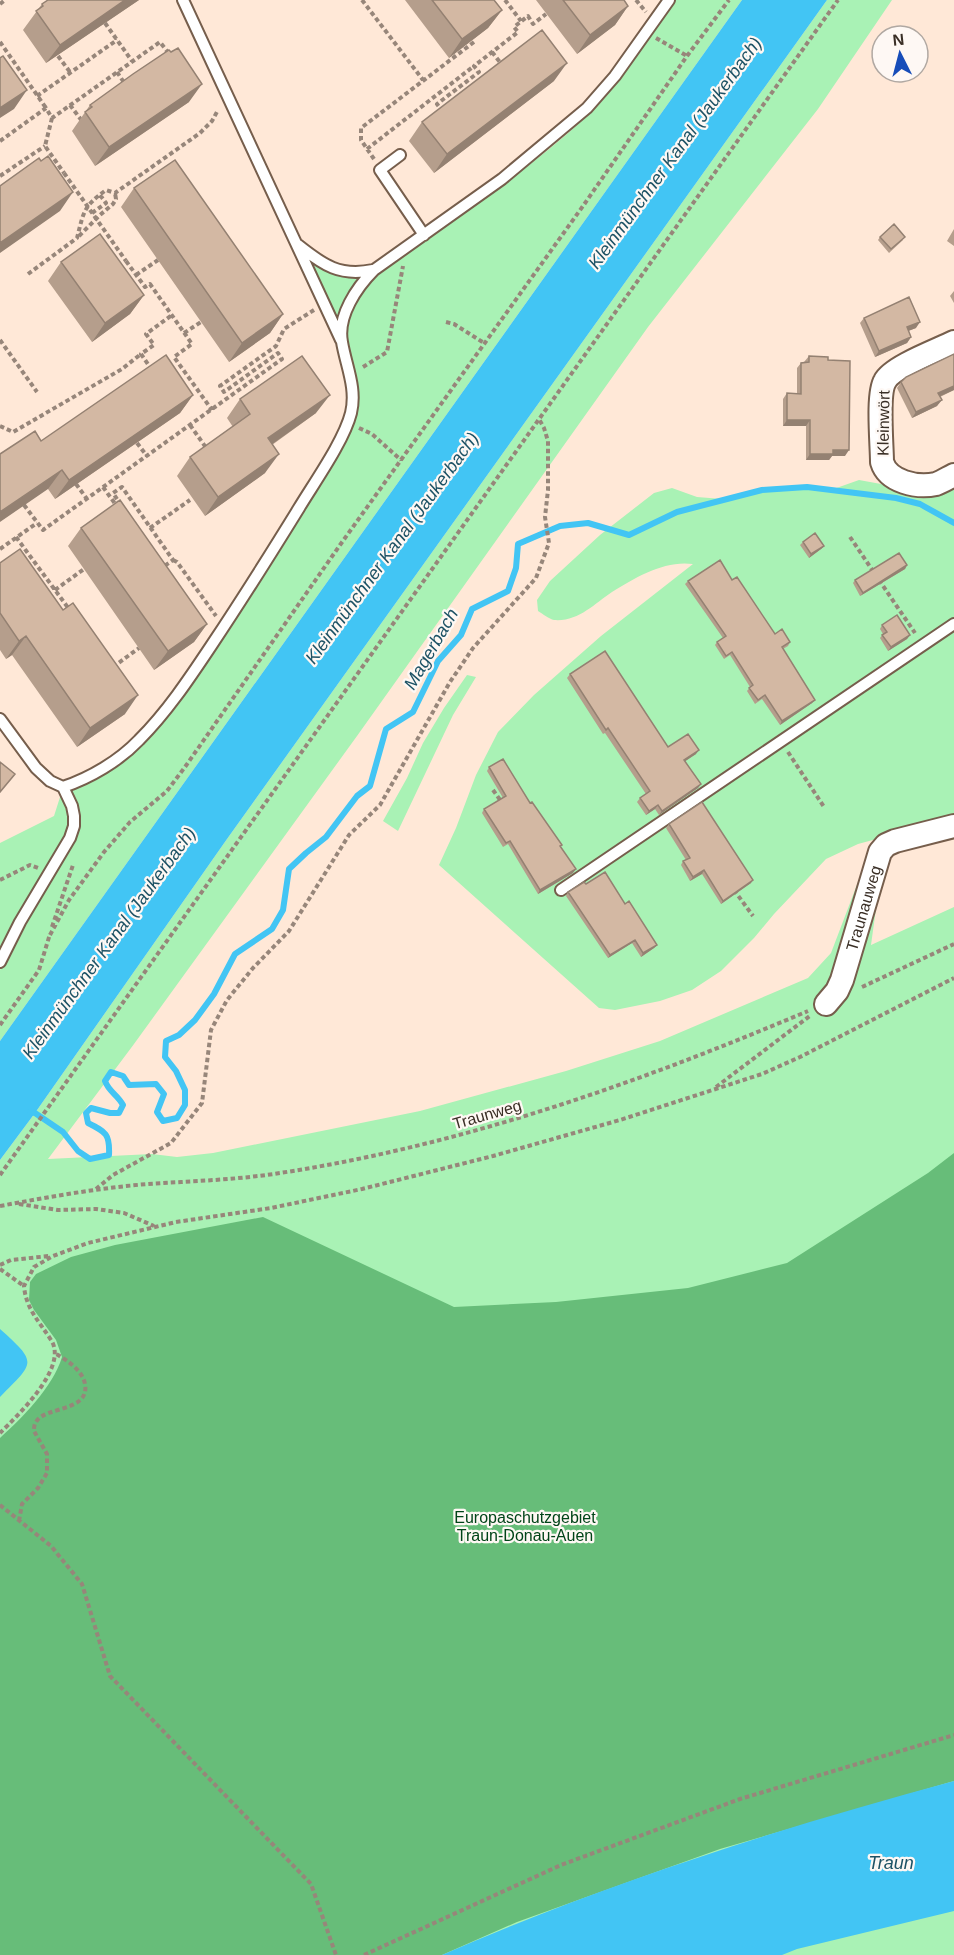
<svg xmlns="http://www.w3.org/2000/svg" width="954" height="1955" viewBox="0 0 954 1955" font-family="Arial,sans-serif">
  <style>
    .green { fill: #a9f2b5 }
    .forest { fill: #67bd79 }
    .water { fill: #42c5f4 }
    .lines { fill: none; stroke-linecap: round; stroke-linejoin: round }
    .stream { stroke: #42c5f4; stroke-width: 6 }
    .lane-casing { stroke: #765e4c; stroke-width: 14 }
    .street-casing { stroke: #765e4c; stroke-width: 26 }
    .path { stroke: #97867a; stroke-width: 4; stroke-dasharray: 4.5 3; stroke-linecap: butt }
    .lane { stroke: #fff; stroke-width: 10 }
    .street { stroke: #fff; stroke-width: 22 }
    .path-bridge { stroke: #97867a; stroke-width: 4; stroke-dasharray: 4.5 3; stroke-linecap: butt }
    .wall { fill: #b59e8c }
    .shaded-wall { fill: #948172 }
    .building { fill: #d3b8a3; stroke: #948172; stroke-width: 1.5 }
    .labels { text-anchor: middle; stroke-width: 4.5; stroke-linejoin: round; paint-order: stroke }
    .street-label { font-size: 16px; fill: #3a2f26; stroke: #fef8f4 }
    .park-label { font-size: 16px; fill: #004418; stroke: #fef8f4 }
    .water-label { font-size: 18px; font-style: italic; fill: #1d5265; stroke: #fef8f4 }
  </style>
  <rect width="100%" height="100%" fill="#ffe8d7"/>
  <path class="green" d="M674,0H742L0,1041V970L21,926L71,843L70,792L108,771L136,751L168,714L208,658L357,404V384L345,331L350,312L360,293L377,274C446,226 524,174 586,117C621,85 646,39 674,0Z
    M827,0H892L818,109L648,327L357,736L134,1044L48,1159L152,1154L177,1157L213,1153L420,1111L566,1071L660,1041L808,978L831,953L866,861L878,894L871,945L954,907V1955H0V1160L35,1113L227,839Z
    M314,263L339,276L358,279L336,318L311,264Z
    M859,480L881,484L926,496L954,482V818L858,844L826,859L774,914L754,938L721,971L692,990L660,1001L615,1010L599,1008L439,865L456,828L476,775L498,732L534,695L601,636L693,564C665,560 636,577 612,592C594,604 578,622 554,620C549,619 543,614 538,611L537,600L550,581L600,535L654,493L672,488L697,497L722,499L755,493L806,487L828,491Z
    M467,675L476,677L453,715L398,831L383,821L407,778L423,743L444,708Z
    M61,794L71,814L69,831L0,953V843L54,816Z"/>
  <path class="forest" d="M954,1153V1781L720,1849L517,1922L442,1955H0V1438C22,1418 53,1387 62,1357L56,1340L34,1310L29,1300L30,1282L36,1274L71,1257L115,1245L263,1217L454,1307L556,1302L688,1288L787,1263L928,1173Z"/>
  <path class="water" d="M742,0H827L227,839L35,1113L0,1160V1041Z
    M0,1329C38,1363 35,1362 0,1397Z
    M954,1781V1911L797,1949L782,1955H442C607,1883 780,1828 954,1781Z"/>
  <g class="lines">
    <path class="stream" d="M30,1112L35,1113L63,1132L78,1151L90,1159L109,1155C110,1134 106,1132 88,1123L86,1113L91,1108L110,1113H119L123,1105C117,1094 109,1092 105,1081L111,1072L123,1076L129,1085L156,1084L164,1094L157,1112L163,1121L177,1118L185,1105V1090L176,1071L165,1057L166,1041L179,1035L195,1020L214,994L235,954L272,929L283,910L289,869L306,853L326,837L357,796L370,786L386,729L413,712L438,661L461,635L472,609L508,591L516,568L518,544L560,526L588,523L629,535L677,512L762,490L807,487L896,498L920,504L954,523"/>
    <g class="lane-casing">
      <path id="lane" d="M183,0L341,340
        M400,155L380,170L424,235
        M298,245C323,265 340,277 373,270
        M0,719L36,768L50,781L63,787L72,806L74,816V826L70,838L20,922L0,962
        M63,787C90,778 119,761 139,740C167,712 189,679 211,646C241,601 270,555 299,508C314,483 344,441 351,413C357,388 346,366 342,342C337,316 357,287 374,270L502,179L587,108L615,76L669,0
        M561,890L954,624"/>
    </g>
    <g class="street-casing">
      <g id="street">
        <path d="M954,342C938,350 892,367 885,381C877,394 882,445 882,462C888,482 917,488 936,484C942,482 948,478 954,475"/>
        <path id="s1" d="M826,1004L837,991L842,980L880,852L886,845L895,841L954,826"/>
      </g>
    </g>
    <path class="path" d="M362,0L423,80
      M505,0L521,21
      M636,0L646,12
      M0,4L5,0
      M105,23L132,61
      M656,38L687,56
      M0,42L46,108
      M492,52L503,66
      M58,56L70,72
      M117,72L125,84
      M37,96L117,40
      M70,105L82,121
      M443,112L437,104L479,72L474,66L518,32L514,27L528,16L533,24L546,14
      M52,118L45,146L64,173
      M0,141L46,108L52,118L160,42L170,55
      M367,149L474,66
      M374,159L361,140V128L474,42
      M0,176L45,146
      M92,213L106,203L100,195
      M79,236L100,215L113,204L116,199L115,193
      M126,261L145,287L150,284L192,344L174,357L212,410
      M28,274L77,238C84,211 83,207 106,190L115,193L200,133L212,121L218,110
      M136,275L158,260
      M446,322L454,324L484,343
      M184,333L201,322
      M0,340L37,392
      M363,367L387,352L403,266
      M152,370L141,354L154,345L146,334L172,315
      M190,425L207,449
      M0,426L13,432L122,369L141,354
      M359,428L372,434L401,460
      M137,443L147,456
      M76,484L87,499
      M103,487L116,505L119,502L113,493L122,487L173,560L163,567
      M24,505L43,530L282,359L278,353L224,392L220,386L276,346L284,329L314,310
      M150,528L190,500
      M16,537L69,609
      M850,537L875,574
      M0,549L37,523
      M173,560L177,562L216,616
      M879,580L915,633
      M55,590L84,569
      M113,667L139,648
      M788,752L824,807
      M493,790L503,804
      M0,880L30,865L38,868
      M734,890L753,916
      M52,927L73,865
      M50,935L69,900L104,852L130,822L167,791L185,767L340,545L583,206L687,56L729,0
      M862,987L954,944
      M0,1025L39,970L50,934
      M716,1087L811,1015
      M0,1175L838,0
      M96,1189L113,1175L171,1143L202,1103L211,1030L227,1000L253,968L289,931L349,835L380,805L450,682L473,648L536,578L549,543L545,517L548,490V441L544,428L539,419
      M19,1204L58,1210L96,1209L124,1213L154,1226
      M0,1206C49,1197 98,1188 148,1184C192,1181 236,1180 280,1173C463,1145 638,1083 808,1011
      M0,1265L11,1260L49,1256
      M0,1269L24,1286
      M0,1433C18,1415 69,1367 51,1340C39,1321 26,1309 24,1286L34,1267L53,1256L88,1243L176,1222L271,1208L362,1189L493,1156L620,1120L762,1074L800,1057L954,978
      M0,1505L51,1546L82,1584L110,1676L311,1884L336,1955
      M19,1521L22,1504L38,1488L47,1473V1454L34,1431C34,1428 34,1425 36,1422C45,1406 90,1412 85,1384C83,1371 67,1360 56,1354
      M364,1955L561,1865L740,1799L954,1735"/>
    <use href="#lane" class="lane"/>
    <use href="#street" class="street"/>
    <path class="path-bridge" d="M64,173L126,261"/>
  </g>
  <path class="wall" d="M48,0H139L46,63L23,30L42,4Z
    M405,0H494L502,10L488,28L449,58Z
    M536,0H624L628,6L615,25L577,54Z
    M554,81L434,173L409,141L422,122Z
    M189,102L95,166L72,131L90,105Z
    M134,188L283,314L270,333L229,362L121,207Z
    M954,229V246L947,241Z
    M880,237L903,240L889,253L878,240Z
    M61,262L144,295L130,314L92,342L48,281Z
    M954,291V303L950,296Z
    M864,318L916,328L908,331L911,337L907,343L875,357L860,323Z
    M954,354V390L940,397L937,406L912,418L897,388L901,382Z
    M809,356L828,360L845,456H832L829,460H806V426H783V399L787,393L797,394V368L801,363L804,362Z
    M193,395L180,413L55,499L48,489L41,441Z
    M240,399L316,413L272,445L265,473L205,516L177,476L190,457L233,427L227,418Z
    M81,528L207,624L194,642L154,670L68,546Z
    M803,542L824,546L821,549L809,558L800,545Z
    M0,563L63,610L125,714L77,747L12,655L6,659L0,650Z
    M907,565L905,569L860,596L853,583L855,580Z
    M732,580L775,634L790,642L788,646L783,649L812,703L780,725L762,699L755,704L747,691L750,687L730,655L724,659L715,645L717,642L723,638L685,584L688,581Z
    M882,625L910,635L907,639L888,651L880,638L883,634L880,629Z
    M570,674L668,747L696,754L685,761L701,784L698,788L659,815L655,809L646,815L637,802L640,798L646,794L605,733L603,734L567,678Z
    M489,767L530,803L561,846L573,873L538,894L508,844L503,847L482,813L484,809L503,798L487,771Z
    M669,824L751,883L721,904L702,874L690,881L681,865L683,861L686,860L666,828Z
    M586,884L625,904L657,945L654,948L641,957L632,943L608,958L566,896L568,892Z"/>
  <path class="shaded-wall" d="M125,0H139L46,63L60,45Z
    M628,6L615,25L577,54L590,35Z
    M502,10L488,28L449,58L462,39Z
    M567,63L554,81L434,173L447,154Z
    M202,84L189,102L95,166L109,147Z
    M27,90L14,109L0,118V108Z
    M73,192L60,211L0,253V243Z
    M144,295L130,314L92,342L105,323Z
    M283,314L270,333L229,362L242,343Z
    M920,322L916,328L903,333L907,327Z
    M911,337L907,343L875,357L879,351Z
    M954,386V390L934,399L938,393Z
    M193,395L180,413L55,499L69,480Z
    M330,395L316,413L254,457L268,438Z
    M942,400L937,406L912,418L916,412Z
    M787,420H810L806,426H783Z
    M833,450H849L845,456H832L829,460H806L810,454Z
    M279,454L265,473L205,516L218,497Z
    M62,470L48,489L0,522V512Z
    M824,546L821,549L809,558L811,554Z
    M907,565L905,569L860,596L863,593Z
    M207,624L194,642L154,670L168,651Z
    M910,635L907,639L888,651L891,647Z
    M26,636L12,655L6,659L19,641Z
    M138,695L125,714L77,747L90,728Z
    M815,700L812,703L780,725L782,721Z
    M699,750L696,754L681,764L684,760Z
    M701,784L698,788L659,815L662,811Z
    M658,805L655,809L646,815L649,811Z
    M576,869L573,873L538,894L540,890Z
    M704,870L702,874L690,881L693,877Z
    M753,880L751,883L721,904L723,901Z
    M635,940L632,943L608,958L610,955Z
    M657,945L654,948L641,957L643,953Z"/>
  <path class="building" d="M48,0H125L60,45L36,11L43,6L42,4Z
    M432,0H494L502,10L462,39Z
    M563,0H624L628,6L590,35Z
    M542,30L567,63L447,154L422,122Z
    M178,48L202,84L109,147L85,112L92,107L90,105L133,74L169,50L171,52Z
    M3,56L27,90L0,108V58Z
    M48,156L73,192L0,243V186L39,158L41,161Z
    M175,160L283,314L242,343L134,188Z
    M894,224L905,237L891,249L880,237Z
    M100,234L144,295L105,323L61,262Z
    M909,297L920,322L907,327L911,337L879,351L864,318Z
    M954,354V386L938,393L942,400L916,412L901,382L906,377Z
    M166,355L193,395L69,480L62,470L0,512V454L35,431L41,441Z
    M302,356L330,395L268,438L279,454L218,497L190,457L250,414L240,399Z
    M809,356L828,357V360L850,361L849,450H833V454H810V420H787V393L801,394V363L809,362Z
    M120,500L207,624L168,651L81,528Z
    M815,533L824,546L811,554L803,542Z
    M20,549L63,610L73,603L138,695L90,728L26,636L19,641L0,613V563Z
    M899,553L907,565L863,593L855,580Z
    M720,560L732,580L737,577L775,634L782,629L790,642L782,647L815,700L782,721L765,695L758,700L749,688L753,685L732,652L726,656L717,642L726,636L688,581Z
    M897,615L910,635L891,647L882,635L887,632L882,625Z
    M605,651L668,747L688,734L699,750L684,760L701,784L662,811L658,805L649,811L640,798L650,791L608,728L606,730L570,674Z
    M503,759L530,803L532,802L562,845L560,846L576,869L540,890L510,841L506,843L484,809L506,796L489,767Z
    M0,762L15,774L0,792Z
    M702,802L753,880L723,901L704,870L693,877L683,861L690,858L669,824Z
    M605,872L625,904L629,901L657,945L643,953L635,940L610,955L568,892L584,882L586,884Z"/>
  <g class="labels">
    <g class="street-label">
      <text transform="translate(883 423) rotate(-89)" y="6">Kleinwört</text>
      <text dy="6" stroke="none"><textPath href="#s1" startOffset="104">Traunauweg</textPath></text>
      <text transform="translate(487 1114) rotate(-16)" y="6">Traunweg</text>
    </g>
    <g class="park-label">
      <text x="525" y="1523">Europaschutzgebiet<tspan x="525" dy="18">Traun-Donau-Auen</tspan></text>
    </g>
    <g class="water-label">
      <text transform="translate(675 153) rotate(-54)" y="6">Kleinmünchner Kanal (Jaukerbach)</text>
      <text transform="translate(392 548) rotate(-54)" y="6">Kleinmünchner Kanal (Jaukerbach)</text>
      <text transform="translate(431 649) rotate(-60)" y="6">Magerbach</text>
      <text transform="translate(109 943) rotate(-54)" y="6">Kleinmünchner Kanal (Jaukerbach)</text>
      <text x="891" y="1869">Traun</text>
    </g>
  </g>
  <g transform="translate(900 54) rotate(354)"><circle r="28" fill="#fef8f4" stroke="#b0a8a2" stroke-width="1.5"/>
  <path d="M0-4.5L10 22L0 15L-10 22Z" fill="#174db9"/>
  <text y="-9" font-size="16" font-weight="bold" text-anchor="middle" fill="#3a2f26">N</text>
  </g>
</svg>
